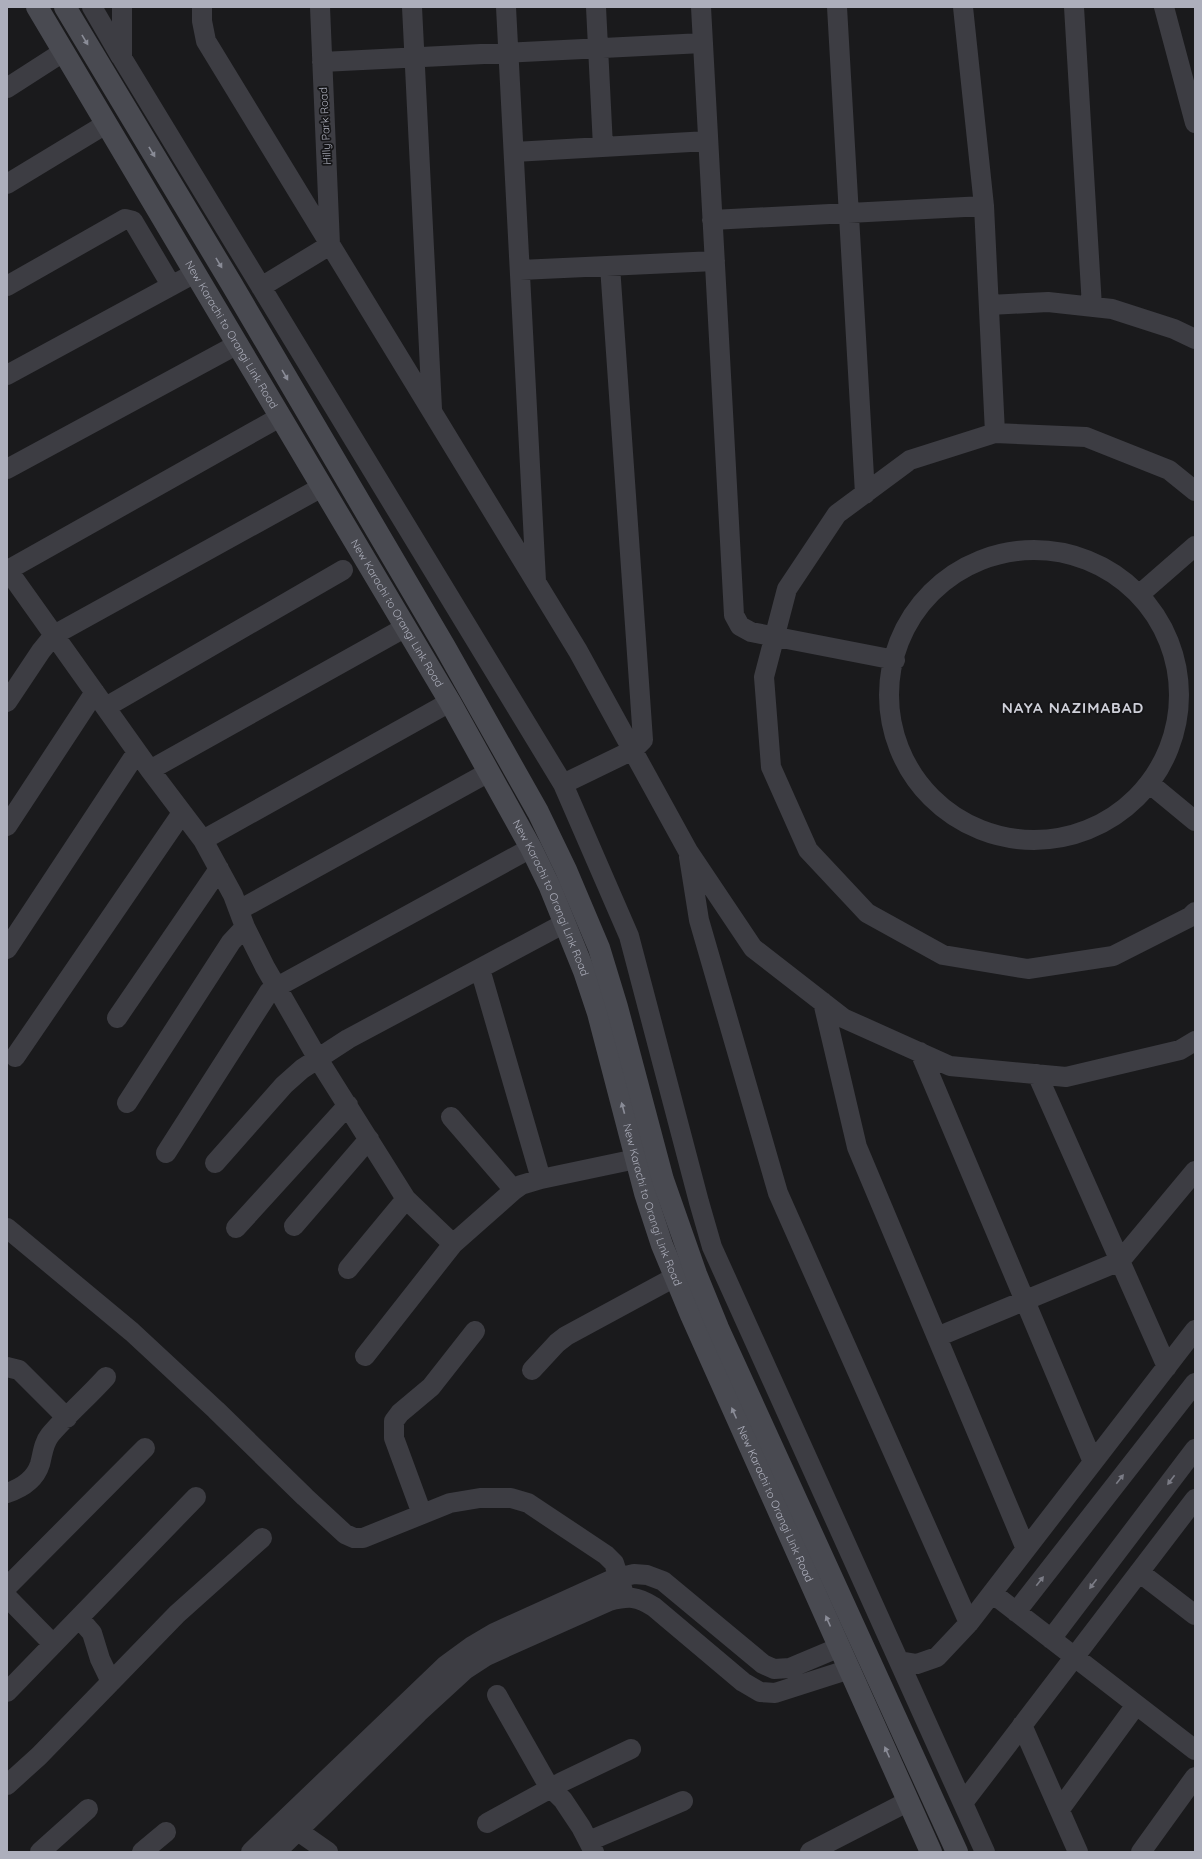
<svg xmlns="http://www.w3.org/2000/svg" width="1202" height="1859" viewBox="0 0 1202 1859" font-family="Quicksand,sans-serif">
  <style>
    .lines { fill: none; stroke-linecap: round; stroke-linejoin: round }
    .street { stroke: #3d3d43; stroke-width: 20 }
    .secondary { stroke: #494a51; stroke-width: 22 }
    .oneway { fill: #8a8c97 }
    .oneway2 { fill: #7b7c86 }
    .labels { text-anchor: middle; stroke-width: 3.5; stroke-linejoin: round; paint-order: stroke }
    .street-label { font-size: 11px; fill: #adafbc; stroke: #151517 }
    .district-label { font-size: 15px; font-weight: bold; letter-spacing: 1px; fill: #cecfd8; stroke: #151517 }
  </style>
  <rect width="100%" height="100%" fill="#1a1a1c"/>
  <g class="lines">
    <path class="street" d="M92,7L121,57
      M122,7V58L563,784L629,936L699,1202L712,1247L985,1852
      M202,7V21L206,41L578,651L688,851L753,948L843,1018L950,1066L1066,1077L1180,1050L1195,1041
      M412,7L432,409
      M506,7L536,581
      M596,7L603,147
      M701,7L734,615L740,626L751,632L895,660
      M837,7L865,494
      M963,7L984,206L995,433
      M1074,7L1092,307
      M1164,7L1195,123
      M322,62L703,43
      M7,88L63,52
      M514,152L708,141
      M7,184L106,124
      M712,220L984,206
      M520,270L715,261
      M7,286L125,219L133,221L171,285
      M261,287L330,245L320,7
      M989,305L1048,302L1112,309L1174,329L1195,339
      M7,375L195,273
      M7,469L238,344
      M1195,491L1169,470L1086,437L995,433L910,460L837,514L787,589L764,677L771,767L808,850L867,913L943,955L1028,969L1113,956L1190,917L1195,912
      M889 695a145 145 0 1 1 290 0a145 145 0 1 1-290 0Z
      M7,569L150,770L203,840L233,895L245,927L265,967L318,1059L406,1199L453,1244
      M8,570L280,417
      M1140,594L1195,546
      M7,702L41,651L54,635L322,487
      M106,707L343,570
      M150,770L406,627
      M1149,783L1195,821
      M563,784L633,750L643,740L610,266
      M7,826L95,692
      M203,840L450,702
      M689,857L699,920L778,1193L969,1623
      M239,910L489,772
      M7,949L137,752
      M480,969L541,1179
      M823,1002L857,1147L1026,1549
      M117,1018L219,869
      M920,1052L1093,1462
      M15,1057L182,813
      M1037,1074L1167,1367
      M127,1103L231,942L245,927
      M451,1117L514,1190
      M166,1153L269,992L277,987L531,848
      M215,1163L284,1085L302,1069L348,1039L565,923
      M294,1226L369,1139
      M7,1228L132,1332L216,1410L305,1497L345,1534L354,1538H363L450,1503L480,1498H511L528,1503L606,1555L614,1563L625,1597
      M236,1228L348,1105
      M348,1269L406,1199
      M937,1337L1120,1261L1195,1171
      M365,1356L453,1244L514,1190L521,1185L541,1179L636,1159
      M7,1367L19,1370L67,1418
      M532,1370L557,1343L566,1336L675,1277
      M7,1493C22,1488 35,1480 40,1464C43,1453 43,1444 50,1435C67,1415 88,1397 106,1377
      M422,1514L394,1438V1421L400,1413L431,1387L475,1331
      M1139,1572L1195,1615
      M7,1587L145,1448
      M992,1593L1195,1750
      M7,1597L53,1644
      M1016,1612L1195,1383
      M79,1618L92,1633L100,1659L111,1682
      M1051,1639L1195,1449
      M899,1661L917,1664L937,1657L969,1623L1195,1330
      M7,1692L196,1497
      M497,1695L548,1785L563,1800L581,1827L594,1852
      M1022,1725L1078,1852
      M7,1785L39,1756L177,1614L262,1538
      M963,1803L1195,1499
      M1060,1809L1136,1705
      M487,1823L562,1782L631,1749
      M298,1831L328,1852
      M589,1841L683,1801
      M40,1852L88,1809
      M142,1852L166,1832
      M251,1852L446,1665L472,1646L494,1633L613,1579L634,1574L647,1575L663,1581L763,1664L774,1669L790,1668L840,1647
      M276,1852L418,1713L466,1669L486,1656L609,1601C629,1596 637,1596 654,1607L743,1682L760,1692L775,1693L850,1669
      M810,1852L909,1801
      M1141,1852L1195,1777"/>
    <g class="secondary">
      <path id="s1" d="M37,7L450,702L531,848L550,887L584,971L598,1013L645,1193L662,1245L691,1315L931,1852"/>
      <path d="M65,7L231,283L445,647L538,812L566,870L599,948L617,1007L663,1180L696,1274L718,1328L957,1852"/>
    </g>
  </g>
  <defs><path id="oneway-solid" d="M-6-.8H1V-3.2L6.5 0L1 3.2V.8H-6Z"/></defs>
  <g class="oneway">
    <use href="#oneway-solid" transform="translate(85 40) rotate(59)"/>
    <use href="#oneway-solid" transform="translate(152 152) rotate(59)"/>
    <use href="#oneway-solid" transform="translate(219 263) rotate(59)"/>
    <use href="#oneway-solid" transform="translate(285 375) rotate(60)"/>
    <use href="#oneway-solid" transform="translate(623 1108) rotate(-105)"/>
    <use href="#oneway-solid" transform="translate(734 1413) rotate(-114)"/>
    <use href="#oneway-solid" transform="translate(828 1621) rotate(-114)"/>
    <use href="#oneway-solid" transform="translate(887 1752) rotate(-114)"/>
  </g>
  <g class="oneway2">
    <use href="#oneway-solid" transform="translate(1120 1479) rotate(-52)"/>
    <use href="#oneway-solid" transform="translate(1171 1480) rotate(127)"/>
    <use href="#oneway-solid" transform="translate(1040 1581) rotate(-52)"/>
    <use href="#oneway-solid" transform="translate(1093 1584) rotate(127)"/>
  </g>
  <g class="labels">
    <g class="street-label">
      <text transform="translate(325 126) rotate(-93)" y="4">Hilly Park Road</text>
      <text dy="4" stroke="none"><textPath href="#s1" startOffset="381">New Karachi to Orangi Link Road</textPath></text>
      <text dy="4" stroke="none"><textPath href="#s1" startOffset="705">New Karachi to Orangi Link Road</textPath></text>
      <text dy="4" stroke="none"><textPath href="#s1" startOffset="1029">New Karachi to Orangi Link Road</textPath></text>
      <text dy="4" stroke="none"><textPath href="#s1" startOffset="1353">New Karachi to Orangi Link Road</textPath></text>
      <text dy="4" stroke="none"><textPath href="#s1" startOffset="1677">New Karachi to Orangi Link Road</textPath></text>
    </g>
    <g class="district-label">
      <text x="1073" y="713">NAYA NAZIMABAD</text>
    </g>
  </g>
  <rect width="1202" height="1859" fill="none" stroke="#adafbc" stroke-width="16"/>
</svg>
